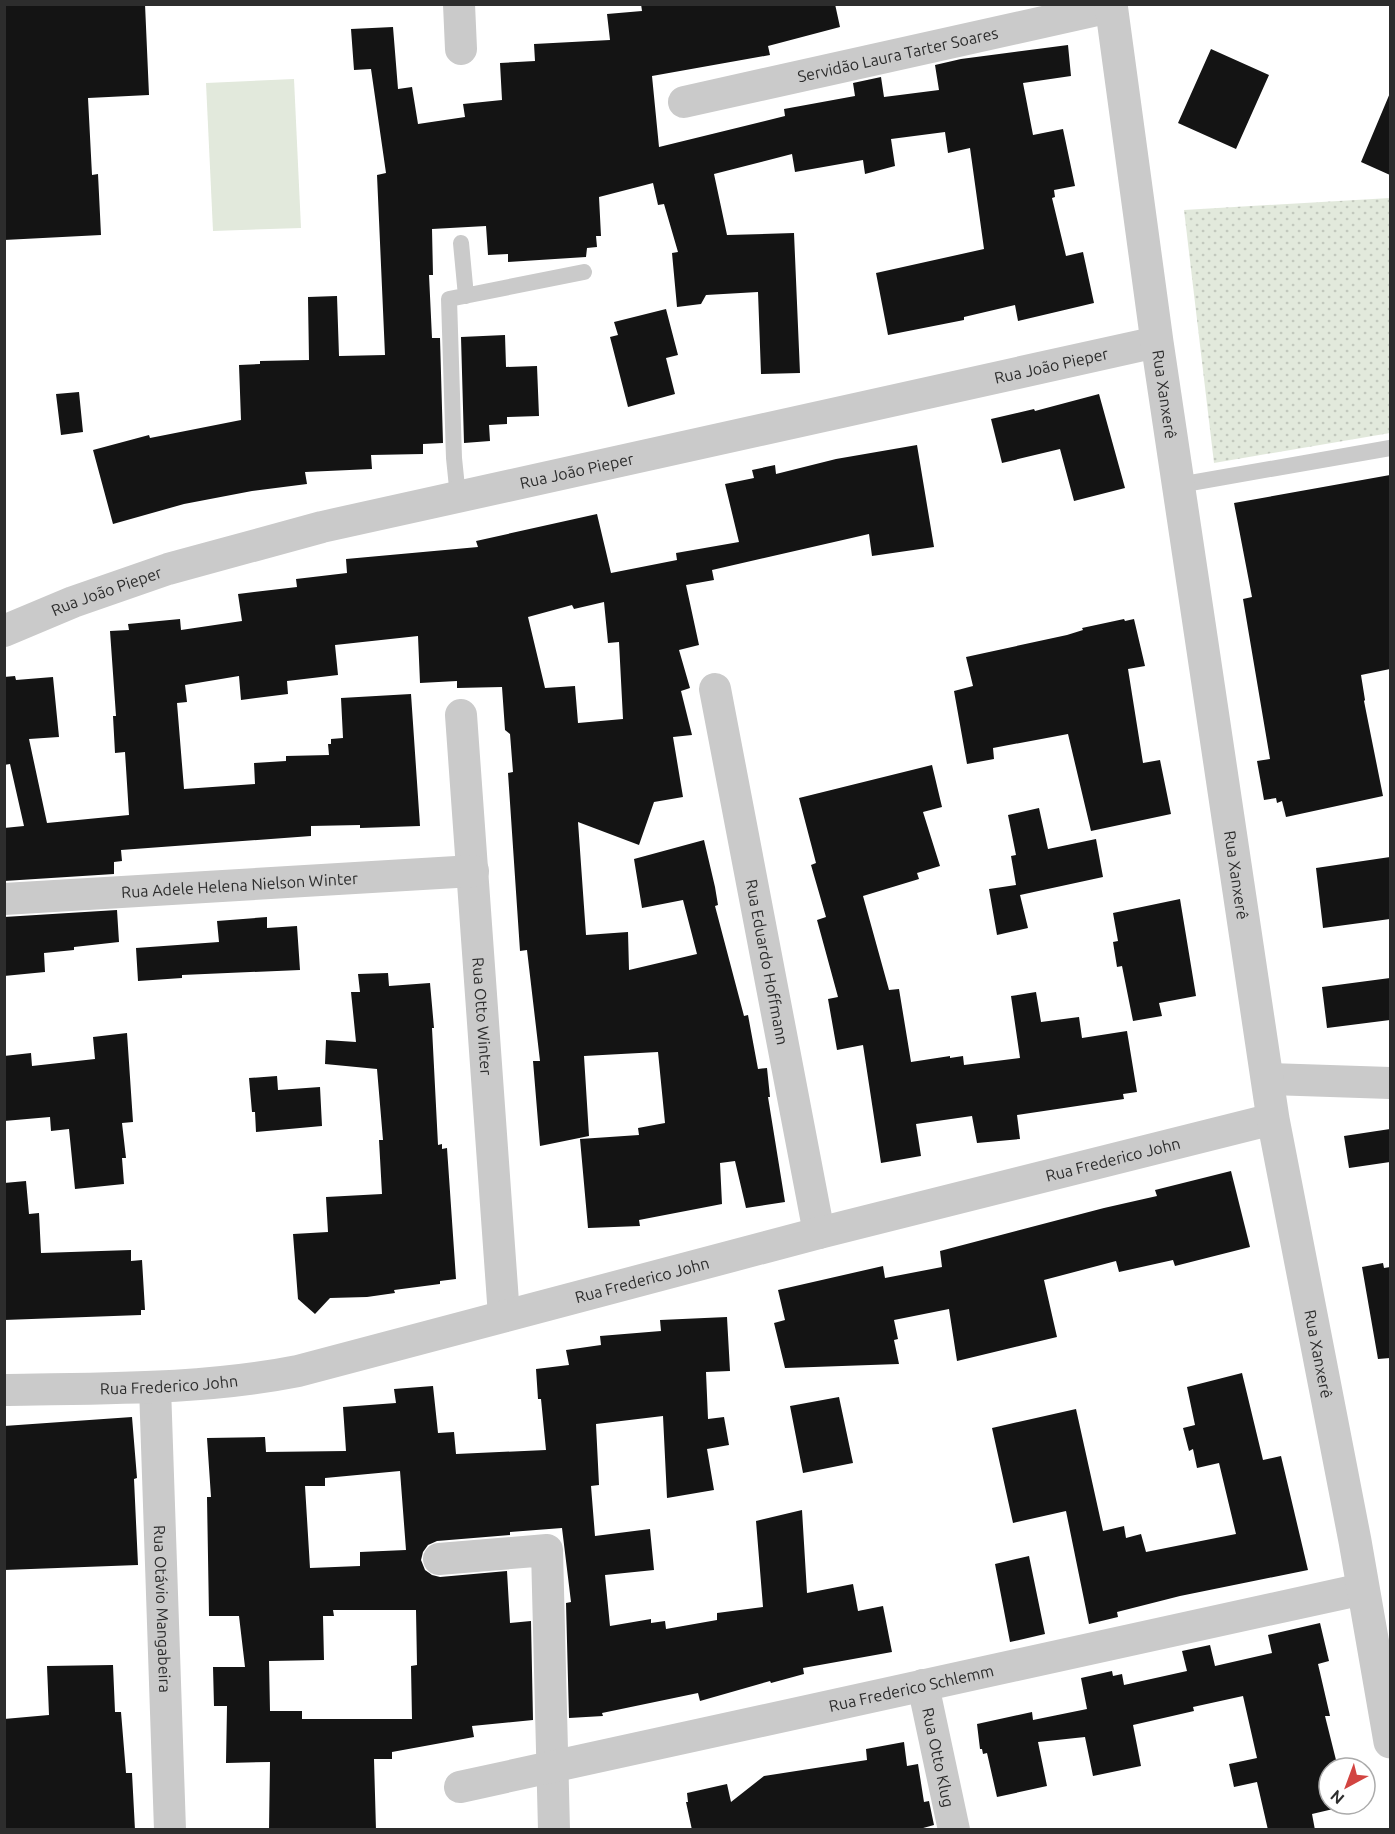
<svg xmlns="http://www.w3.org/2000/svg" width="1395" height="1834" viewBox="0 0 1395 1834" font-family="Ubuntu,sans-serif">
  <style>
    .grass { fill: url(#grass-dots) }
    .garden { fill: #e2e9dc }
    .building { fill: #141414; fill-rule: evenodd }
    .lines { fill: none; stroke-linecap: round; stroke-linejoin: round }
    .service { stroke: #cacaca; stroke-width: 16 }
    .minor { stroke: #cacaca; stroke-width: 32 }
    .tertiary { stroke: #cacaca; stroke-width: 33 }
    .labels { text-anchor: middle; stroke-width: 6; stroke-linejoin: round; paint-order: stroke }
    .street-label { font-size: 16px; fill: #2d2d2d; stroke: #fff }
  </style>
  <defs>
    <pattern id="grass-dots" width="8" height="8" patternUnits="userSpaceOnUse" patternTransform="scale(1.5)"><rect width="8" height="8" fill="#e2e9dc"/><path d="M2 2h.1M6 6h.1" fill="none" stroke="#c2c8bd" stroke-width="1.8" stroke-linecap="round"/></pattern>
  </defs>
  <rect width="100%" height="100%" fill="#fff"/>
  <path class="grass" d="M1390,198V433L1214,463L1184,210Z"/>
  <path class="garden" d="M294,79L301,228L213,231L206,83Z"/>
  <path class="building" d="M4,4H145L149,95L88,98L92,175L98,174L101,235L4,240Z
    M641,4H835L840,27L768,46L770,55L652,76L659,147L785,116L784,109L855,96L853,83L881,77L884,97L939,90L935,65L961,59L1068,45L1071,76L1023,83L1033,135L1063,129L1075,186L1054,190L1055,197L1052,198L1066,256L1083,252L1094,303L1018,321L1015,305L964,317V320L888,335L876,273L984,249L970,148L948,153L945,132L891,139L895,166L865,174L863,160L795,172L792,154L714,174L727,235L794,233L800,373L761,374L758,292L706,295L701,304L677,307L672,253L678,252L664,204L658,205L653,183L599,197L601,236H596L597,247L587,248L586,257L508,262V254L488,255L486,226L432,229L433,275H429L432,338H440L443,443L423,444V454L371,455L372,469L305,472L307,484L252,491L184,504L113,524L93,450L149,435L150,438L241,420L239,365L260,364V361L309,360L308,297L337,296L339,356L385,355L377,175L386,173L371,69L354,70L351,29L393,27L398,89L412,87L418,124L465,117L463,104L502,100L500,63L535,61L534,44L610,40L607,14L642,11Z
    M1211,49L1269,75L1236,149L1178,123Z
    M1390,93V175L1361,162Z
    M666,309L678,355L666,358L675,394L628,407L610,337L618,335L614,322Z
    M505,335L506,367L537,366L539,416L507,417V424L489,425L490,441L464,443L461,337Z
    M79,392L83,432L61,435L56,394Z
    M1099,394L1125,488L1074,501L1060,449L1002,463L991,419L1034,409L1035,411Z
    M917,445L934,547L872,556L869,534L712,570L714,580L686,585L699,645L679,650L690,688L681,691L692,735L673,737L683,797L654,802L639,845L578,822L586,935L628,932L629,970L697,954L683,900L642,908L634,859L704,840L715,887L718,905L715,906L744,1016L748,1015L758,1069L767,1068L770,1097H768L785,1202L746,1208L735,1161L720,1163L722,1204L639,1220L640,1226L588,1228L580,1139L639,1135L638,1128L665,1123L658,1052L584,1056L589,1136L540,1146L533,1061H540L527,950L520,951L508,773L513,772L510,734L505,730L502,687L457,688V681L420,683L418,636L335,645L338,675L287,681L288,694L241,700L239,676L185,685L187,702L177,703L184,789L255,784L254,763L286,761V756L329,755L328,744H331V739L343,738L341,698L411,694L420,826L360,828V825L311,826V836L121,850L122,861L114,862V874L4,881V828L24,826L10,764L4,765V677L15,676L16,680L53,677L59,737L29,739L47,823L129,815L125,752L115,753L113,716H116L110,631L129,630L128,624L180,619L181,630L242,621L238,594L297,587L296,579L347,573L346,559L478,547L476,541L597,514L611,573L677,560L676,553L739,542L725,484L754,478L752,470L775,465L776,474L836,459ZM604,602L608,643L619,642L623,719L578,723L575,686L545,688L528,617L572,605L574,609Z
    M1390,475V669L1361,675L1365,700L1364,701L1383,796L1286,817L1282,801L1277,803L1276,798L1264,800L1257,761L1270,759L1243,599L1252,597L1234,503Z
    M1124,619L1125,621L1134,619L1145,666L1128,669L1143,763L1160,760L1171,814L1091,831L1068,734L993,748L994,759L967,764L954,691L973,686L966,657L1067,635L1083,630L1082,628Z
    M932,765L942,807L923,812L940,866L917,873L919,879L863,896L889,990L899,989L911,1062L950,1056V1058L963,1056L964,1065L1020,1058L1011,996L1036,992L1041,1022L1079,1017L1082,1038L1127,1031L1137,1092L1123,1094L1124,1099L1017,1115L1020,1139L977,1143L972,1116L916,1124L921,1156L881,1163L863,1045L837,1050L828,999L838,997L817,920L826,917L811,865L816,863L799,798Z
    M1039,808L1048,849L1096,839L1103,877L1020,895L1028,928L997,935L989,889L1016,885L1011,856L1016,855L1008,815Z
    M1390,857V919L1323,928L1316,868Z
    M1180,899L1196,996L1159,1003L1162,1016L1133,1021L1122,966L1117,967L1113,942L1118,941L1113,913Z
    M117,910L119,942L74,947V950L44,953L45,972L4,976V917Z
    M267,917V928L297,926L300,970L182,975V978L138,981L136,948L219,942L217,921Z
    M388,973L389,986L430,983L434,1028H432L438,1145L442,1144V1149L447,1148L456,1279L440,1281V1284L394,1290L395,1293L367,1297L330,1298L315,1314L298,1299L293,1234L328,1232L326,1197L382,1194L379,1140H383L377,1069L325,1064L326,1040L356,1042L351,992H360L358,974Z
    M1390,978V1020L1327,1028L1322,987Z
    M127,1033L133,1122L122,1123L126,1158H122L124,1184L75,1189L69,1129L51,1131L50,1117L4,1121V1056L31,1053L32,1066L95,1059L93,1037Z
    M277,1076L278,1090L320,1087L322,1126L256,1132L255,1112H252L249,1078Z
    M1390,1129V1162L1349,1168L1344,1136Z
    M1231,1171L1250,1247L1175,1266L1173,1260L1119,1272L1116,1261L1044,1280L1057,1337L957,1361L949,1309L894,1320L898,1339L894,1340L899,1364L785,1368L774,1323L785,1320L778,1290L883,1266L885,1278L942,1267L940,1251L1104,1208L1157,1196L1155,1190Z
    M26,1181L29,1214L39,1213L41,1253L131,1250V1261L142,1260L145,1310H141V1315L4,1320V1183Z
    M1383,1263L1384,1268L1390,1267V1358L1378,1359L1362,1267Z
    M727,1317L730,1371L706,1372L708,1419L724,1417L729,1445L707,1449L714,1490L667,1498L663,1416L596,1424L599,1485L591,1486L595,1536L650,1529L654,1570L605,1575L610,1626L651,1619V1623L665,1621L666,1629L717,1620V1613L763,1607L756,1521L802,1510L807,1593L853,1584L858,1611L883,1606L892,1652L803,1668L804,1674L771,1683L770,1681L700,1701L698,1693L602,1713L603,1716L569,1718L566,1603L571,1602L562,1528L510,1532V1535L437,1541L428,1545L423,1552L421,1560L425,1570L432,1575L440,1577L507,1571L510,1623L531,1621L533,1720L472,1726L474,1737L392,1752V1759H374L376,1830H269L270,1762L226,1763L227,1706H214L213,1667H245L239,1616H209L207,1497H211L207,1438L265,1437L266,1452L346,1451L343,1407L396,1403L394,1389L433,1386L438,1433L454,1432L456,1454L546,1450L541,1399H538L536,1369L569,1365L566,1350L601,1345L600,1336L661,1331L660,1320ZM400,1471L406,1550L360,1552V1566L310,1568L305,1486H325V1478ZM333,1610H416L417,1665L411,1666L412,1719H302V1711H270L269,1661L324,1660L323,1616H334Z
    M1242,1373L1263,1460L1281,1456L1308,1570L1180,1596L1117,1612L1118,1617L1089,1624L1066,1511L1013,1523L992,1428L1076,1409L1103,1531L1124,1526L1126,1538L1141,1534L1146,1552L1236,1534L1219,1463L1197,1468L1193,1449L1189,1451L1183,1428L1195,1425L1187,1387Z
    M839,1397L853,1463L803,1473L790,1406Z
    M132,1417L137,1478L134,1479L138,1565L4,1570V1426Z
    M1029,1556L1045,1634L1010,1642L995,1564Z
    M1320,1623L1329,1661L1318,1664L1330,1716H1325L1338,1768H1329V1804H1346V1806L1312,1814L1315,1830H1268L1257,1782L1234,1787L1229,1764L1257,1758L1243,1696L1193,1707L1194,1711L1133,1725L1141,1766L1093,1776L1085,1737L1038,1742L1047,1786L997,1797L987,1753L983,1754L982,1749H980L977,1724L1032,1712L1033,1720L1087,1709L1081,1678L1112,1671L1113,1676L1122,1674L1124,1685L1187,1671L1182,1651L1210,1645L1215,1666L1272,1653L1268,1635Z
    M113,1665L115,1712H121L126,1773H132L135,1830H4V1719L49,1715L47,1666Z
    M904,1742L907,1766L918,1764L924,1802L929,1801L934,1825L916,1830H692L686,1802H688L687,1793L727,1784L731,1802L764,1776L867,1760L866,1749Z"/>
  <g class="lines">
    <path class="service" d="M461,243L466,296
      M1179,485L1390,448
      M458,497L454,458L449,299L584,272"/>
    <g class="minor">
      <path d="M459,4L461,49"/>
      <path id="s1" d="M684,102L1111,7"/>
      <path id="s2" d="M4,631L73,602L168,569L322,527L1157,342"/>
      <path id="s3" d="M715,689L819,1233"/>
      <path id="s4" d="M461,715L504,1316"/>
      <path id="s5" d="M4,899L473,871"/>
      <path d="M1267,1079L1390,1083"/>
      <path id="s6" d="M155,1387L170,1830"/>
      <path id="s7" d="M4,1390C102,1388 202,1390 298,1371L819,1233L1273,1119"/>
      <path d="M439,1559L547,1550L554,1830"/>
      <path id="s8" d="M923,1685L954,1830"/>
      <path id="s9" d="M460,1787L1363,1589"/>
    </g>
    <path class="tertiary" id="s10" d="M1111,4L1157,342L1273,1119L1355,1541L1390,1742"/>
  </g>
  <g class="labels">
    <g class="street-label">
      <text dy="6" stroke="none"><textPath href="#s1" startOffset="219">Servidão Laura Tarter Soares</textPath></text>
      <text dy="6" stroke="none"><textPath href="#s2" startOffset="1082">Rua João Pieper</textPath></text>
      <text dy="6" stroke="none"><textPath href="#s10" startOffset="394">Rua Xanxerê</textPath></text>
      <text dy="6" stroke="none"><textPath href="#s2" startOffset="596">Rua João Pieper</textPath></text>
      <text dy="6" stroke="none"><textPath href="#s2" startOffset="110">Rua João Pieper</textPath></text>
      <text dy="6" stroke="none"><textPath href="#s10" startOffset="880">Rua Xanxerê</textPath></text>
      <text dy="6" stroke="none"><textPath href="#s5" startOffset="236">Rua Adele Helena Nielson Winter</textPath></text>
      <text dy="6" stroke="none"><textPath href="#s3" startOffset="278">Rua Eduardo Hoffmann</textPath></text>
      <text dy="6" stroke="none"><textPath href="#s4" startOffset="302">Rua Otto Winter</textPath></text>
      <text dy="6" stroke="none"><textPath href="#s7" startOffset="1137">Rua Frederico John</textPath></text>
      <text dy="6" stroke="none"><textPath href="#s7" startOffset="651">Rua Frederico John</textPath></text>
      <text dy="6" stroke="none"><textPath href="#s10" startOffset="1366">Rua Xanxerê</textPath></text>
      <text dy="6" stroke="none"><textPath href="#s7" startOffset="165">Rua Frederico John</textPath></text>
      <text dy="6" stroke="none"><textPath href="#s6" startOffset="222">Rua Otávio Mangabeira</textPath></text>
      <text dy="6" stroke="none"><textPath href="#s9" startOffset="462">Rua Frederico Schlemm</textPath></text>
      <text dy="6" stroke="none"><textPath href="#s8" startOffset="74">Rua Otto Klug</textPath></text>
    </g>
  </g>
  <rect width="1395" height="1834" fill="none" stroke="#2d2d2d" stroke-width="12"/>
  <g transform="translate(1347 1786) rotate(221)"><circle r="28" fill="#ffffff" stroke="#ababab" stroke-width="1.5"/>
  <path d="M0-4.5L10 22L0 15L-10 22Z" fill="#d24441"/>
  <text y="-9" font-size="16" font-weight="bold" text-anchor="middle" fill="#2d2d2d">N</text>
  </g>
</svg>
